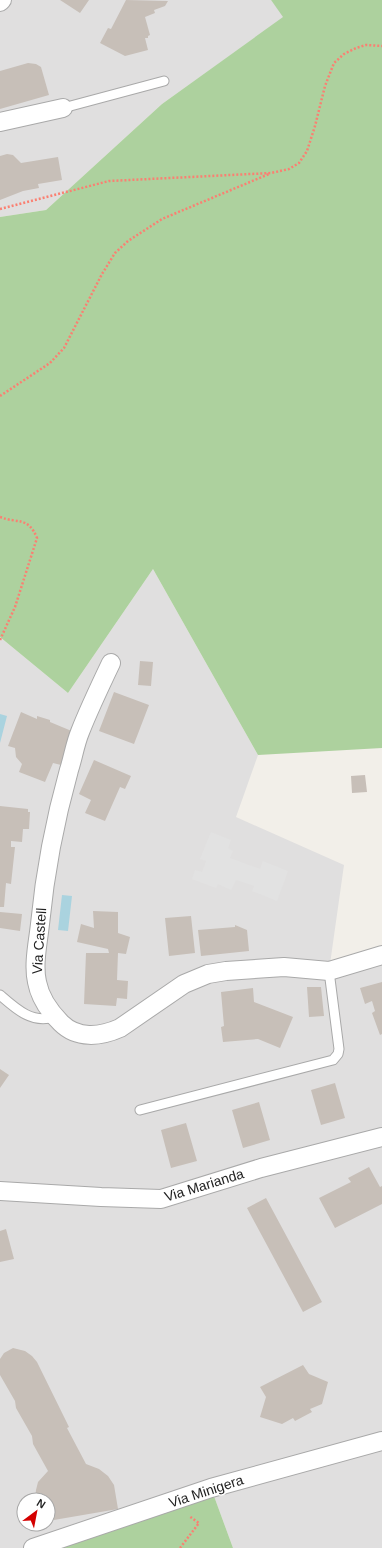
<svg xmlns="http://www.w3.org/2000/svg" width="382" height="1548" viewBox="0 0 382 1548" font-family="Arial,sans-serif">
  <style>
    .residential { fill: #e0dfdf; fill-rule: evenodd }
    .forest { fill: #add19e }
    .parking { fill: #e2e2e2 }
    .water { fill: #aad3df }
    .building { fill: #c7bfb8 }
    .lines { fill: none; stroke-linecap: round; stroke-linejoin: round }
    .lane-casing { stroke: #a9a9a9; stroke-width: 11 }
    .street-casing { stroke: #a9a9a9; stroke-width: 20 }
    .path { stroke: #fa8072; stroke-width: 2.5; stroke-dasharray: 2 2; stroke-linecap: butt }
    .lane { stroke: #fff; stroke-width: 9 }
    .street { stroke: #fff; stroke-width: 18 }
    .labels { text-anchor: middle; stroke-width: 3; stroke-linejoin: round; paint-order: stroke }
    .street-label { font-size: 14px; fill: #222; stroke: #fff }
  </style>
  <rect width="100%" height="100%" fill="#f2efe9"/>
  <path class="residential" d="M0,0H271L284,17L162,104L46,210L0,217Z
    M153,569L258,755L236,817L344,865L329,971L382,955V1548H233L211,1488L33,1548H0V637L68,693ZM24,1500H48V1524H24Z"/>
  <path class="forest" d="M271,0H382V748L258,755L153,569L68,693L0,637V217L46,210L162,104L283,17Z
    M211,1488L233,1548H33Z"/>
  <path class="parking" d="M211,832L231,840L228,848L233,851L230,858L260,869L263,861L288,871L277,901L252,891L254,886L236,880L231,890L218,884L216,888L192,879L195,870L202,872L206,861L200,859Z"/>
  <path class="water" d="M0,714L7,716L0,743Z
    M62,895L72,896L68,931L58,930Z"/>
  <path class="building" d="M60,0H89L80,13Z
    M126,0L168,1L165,6L154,10L155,13L145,17L150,35L148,36V38H145L148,50L125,56L100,43L108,28L111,29Z
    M28,63L36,64L41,67L49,95L0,109V71Z
    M7,154L13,155L21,163L58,157L62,180L38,184L39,188L23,191L0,200V156Z
    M140,661L153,662L151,686L138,685Z
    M114,692L149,705L134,744L99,731Z
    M21,712L37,719V716L50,720V722L74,732L61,765L53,763L45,782L19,772L22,764L16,757L15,748L8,746Z
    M94,760L131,776L125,789L120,787L105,821L85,813L91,800L79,794Z
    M365,775L367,792L352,793L351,776Z
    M0,806L28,809V812H30L29,829H23L22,842L11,841V847H15L11,884L6,883L4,907H0Z
    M93,911L118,912V933L130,937L126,954L118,953L117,980L128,981L127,999L117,998L116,1006L84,1004L86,953H109L108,949L77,942L81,924L94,928Z
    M0,912L22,914L20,931L0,928Z
    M191,916L195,953L169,956L165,918Z
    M235,925L247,930L249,951L201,956L198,930L235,927Z
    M382,982V1034L380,1035L372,1013L375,1011L372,1001L365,1004L360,988Z
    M307,987H321L324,1016L309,1017Z
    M253,988L254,1002L293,1017L280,1048L258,1039L223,1042L221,1027L224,1026L221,992Z
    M0,1069L9,1075L0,1088Z
    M335,1083L345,1118L321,1125L311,1090Z
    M259,1102L270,1140L243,1148L232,1110Z
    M186,1123L197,1161L171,1168L161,1130Z
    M369,1167L380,1187L382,1186V1204L335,1228L319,1198L351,1182L348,1178Z
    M266,1198L322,1302L303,1312L247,1208Z
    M6,1229L14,1259L0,1262V1231Z
    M13,1348L25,1351L32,1356L37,1362L69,1427L67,1428L86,1464L99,1469L108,1476L114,1485L118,1509L48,1521V1500H35L36,1490L38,1482L48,1471L33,1444L32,1436L16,1408L15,1401L0,1375V1359L4,1353Z
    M303,1365L309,1374L328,1382L322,1404L310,1409L312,1412L295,1421L293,1418L282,1424L260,1417L266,1397L260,1387Z"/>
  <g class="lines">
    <g class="lane-casing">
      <path id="lane" d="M63,108L164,81
        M0,995C16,1009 32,1024 54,1017
        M140,1110L333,1060L338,1054L339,1049L329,971"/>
    </g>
    <g class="street-casing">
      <path id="street" d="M0,2L2,0
        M0,122L63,108
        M111,663C100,686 89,709 80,732C75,744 73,758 69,770C55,820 45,872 40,924C38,943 33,964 37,982C40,998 49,1011 61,1023C77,1039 100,1037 120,1028L184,984L208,974L226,971L284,967L329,971L382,955
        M0,1191L101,1197L161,1199L261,1168L382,1137
        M33,1548L211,1488L382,1441"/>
    </g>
    <path class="path" d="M0,209L109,181L271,173L289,169L299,163L307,151L315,126L325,86L334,63L344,54L356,48L366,45L382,46
      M0,396L50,363L64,348L102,274L115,253L128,241L162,219L269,174
      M0,517C18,524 28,516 37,538L15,607L0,640
      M180,1548L199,1523L189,1516"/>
    <use href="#lane" class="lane"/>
    <use href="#street" class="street"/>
  </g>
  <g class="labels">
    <g class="street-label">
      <text transform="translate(39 941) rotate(-86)" y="5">Via Castell</text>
      <text transform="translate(204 1185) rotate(-17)" y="5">Via Marianda</text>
      <text transform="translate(206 1491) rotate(-18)" y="5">Via Minigera</text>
    </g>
  </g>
  <g transform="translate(36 1512) rotate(32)"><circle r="19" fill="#ffffff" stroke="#a7a7a7"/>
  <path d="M0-3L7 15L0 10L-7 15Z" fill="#d40000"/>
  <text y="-6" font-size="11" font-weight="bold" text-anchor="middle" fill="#222222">N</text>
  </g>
</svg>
